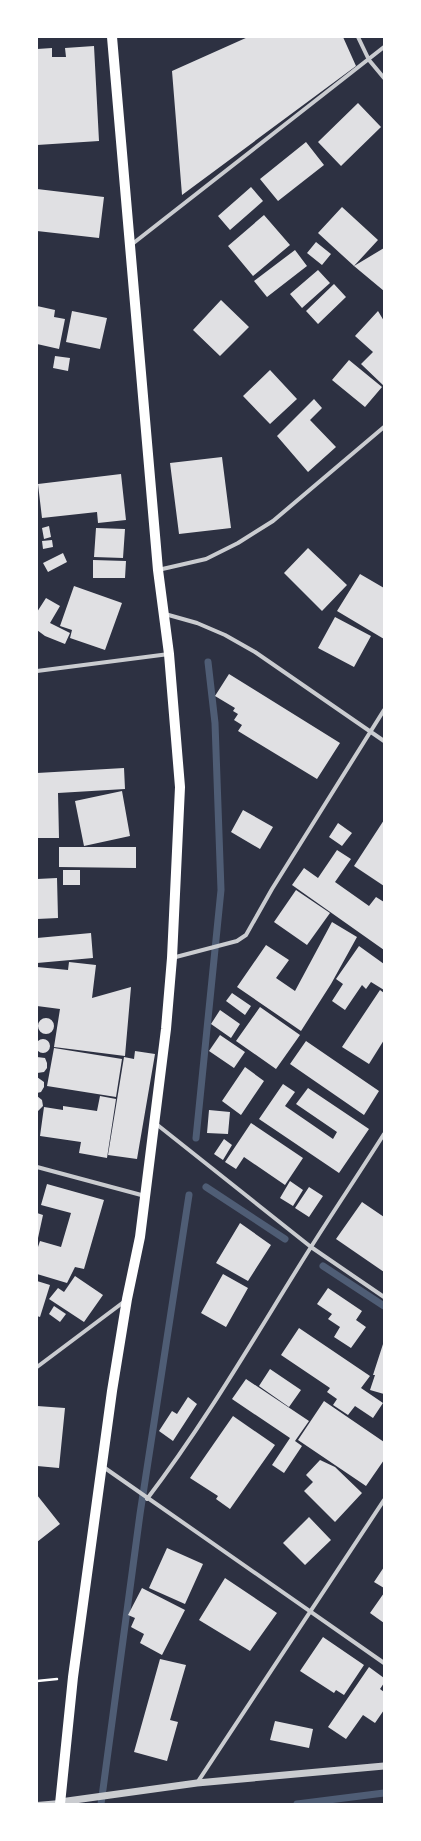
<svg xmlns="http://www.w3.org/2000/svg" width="421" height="1841" viewBox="0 0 421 1841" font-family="Merriweather,serif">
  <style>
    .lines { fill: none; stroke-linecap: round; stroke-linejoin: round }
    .stream { stroke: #4f5d75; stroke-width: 7 }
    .building { fill: #e0e0e3 }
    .path { stroke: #fff; stroke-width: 2.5 }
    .minor { stroke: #caccd0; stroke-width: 4 }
    .tertiary { stroke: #caccd0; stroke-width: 7 }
    .primary { stroke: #fff; stroke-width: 10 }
  </style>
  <rect width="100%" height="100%" fill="#2d3142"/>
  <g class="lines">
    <path class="stream" d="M196,1138L221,890L215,723L208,662
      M206,1187L285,1239
      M323,1266L384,1306
      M101,1804L140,1514L189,1195
      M297,1804L384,1793"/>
  </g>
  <path class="building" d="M248,37H343L356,66L182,195L172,71Z
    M94,46L99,141L37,145V49L52,48V57H66L65,48Z
    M358,103L381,127L341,166L318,142Z
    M306,142L324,165L278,201L260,179Z
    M251,187L263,201L230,230L218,216Z
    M37,189L104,197L99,238L37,231Z
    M342,207L378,240L354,266L384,248V291L354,266L318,233Z
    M264,215L290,245L253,276L228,246Z
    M316,242L331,254L322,265L307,253Z
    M295,250L307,266L267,297L254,281Z
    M318,270L330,283L302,308L290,294Z
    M334,284L346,297L318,324L306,311Z
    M221,300L249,327L220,356L193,330Z
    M37,306L55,310L54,317L65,319L59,349L37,344Z
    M72,311L107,318L100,349L66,342Z
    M378,311L384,321V386L361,364L373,352L355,336Z
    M55,356L70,358L68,371L53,368Z
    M349,360L382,387L365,407L332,380Z
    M270,370L297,399L270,424L243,396Z
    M314,399L322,408L310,420L336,447L308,472L277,436Z
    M222,457L231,528L179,534L170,463Z
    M121,474L126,520L98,523L97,512L42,518L38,484Z
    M49,526L51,537L44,539L42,528Z
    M96,528L125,529L123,558L94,557Z
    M52,540L53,547L43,549L42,541Z
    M308,548L347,585L322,611L284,573Z
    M63,553L67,562L48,572L43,563Z
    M93,560L126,561L125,578H93Z
    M360,574L384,588V639L337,611Z
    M74,586L122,603L105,650L70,638L72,630L60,626Z
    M46,598L60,606L50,623L70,633L65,644L45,636L37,630V612Z
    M335,617L371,636L354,667L318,648Z
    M229,674L340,743L317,779L238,731L242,725L234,720L238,714L233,711L235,708L215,696Z
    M124,768L125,789L58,793L59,838H37V773Z
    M122,791L130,836L84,846L75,801Z
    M243,810L273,827L260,849L231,832Z
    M384,820V886L354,866Z
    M338,823L352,833L342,846L329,837Z
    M59,847H136V868L59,867Z
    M337,850L351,859L335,882L369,906L376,897L384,902V950L292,885L304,868L318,878Z
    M63,870H80V885H63Z
    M57,878L58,918L37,919V879Z
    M296,890L330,913L307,945L274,922Z
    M332,922L357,937L331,984L301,1031L237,987L266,945L289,960L276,978L295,991Z
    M91,933L93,958L37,963V938Z
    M359,946L384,964V990L371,982L366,989L362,985L345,1010L332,1001L343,984L336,979Z
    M69,962L96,965L92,998L131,987L125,1056L54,1047L60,1009L37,1006V967L68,970Z
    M380,990L384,993V1040L369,1064L342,1047Z
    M232,993L251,1006L245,1015L226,1001Z
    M260,1007L300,1035L276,1069L236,1041Z
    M220,1010L240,1024L231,1038L211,1024Z
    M38 1026a8 8 0 1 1 16 0a8 8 0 1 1-16 0Z
    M220,1035L245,1052L234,1068L209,1051Z
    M36 1046a7 7 0 1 1 14 0a7 7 0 1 1-14 0Z
    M306,1041L379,1091L364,1115L290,1064Z
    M54,1048L122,1059L116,1097L47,1086Z
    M135,1051L155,1054L137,1159L108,1155L124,1057L134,1059Z
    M37,1057L45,1058L47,1063V1068L44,1072L37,1073Z
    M245,1067L264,1081L241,1115L222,1101Z
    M37,1077L44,1082V1087L41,1092L37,1093Z
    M283,1084L295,1092L285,1106L333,1139L337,1132L296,1104L308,1088L369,1129L339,1173L259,1119Z
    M37,1096L42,1100L43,1106L37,1112Z
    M100,1096L116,1099L107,1158L79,1153L81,1142L40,1136L44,1107L63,1110V1106L97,1111Z
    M209,1110L230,1112L228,1134L207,1133Z
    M251,1123L303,1158L285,1185L244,1157L236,1169L225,1162Z
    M224,1139L232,1145L223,1160L214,1154Z
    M290,1181L303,1190L293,1206L280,1198Z
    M47,1184L104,1200L84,1269L75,1267L67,1283L37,1274V1250L40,1241L61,1247L71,1213L41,1205Z
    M309,1187L323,1196L309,1217L295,1208Z
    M362,1202L384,1217V1272L336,1239Z
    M37,1213L43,1215L38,1238H37Z
    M240,1223L271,1245L248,1281L216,1263Z
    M223,1274L248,1288L226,1327L201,1313Z
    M75,1276L103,1295L84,1322L49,1299L58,1288L64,1292Z
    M37,1281L50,1285L40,1317L37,1316Z
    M328,1288L362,1311L356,1320L366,1327L351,1348L334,1337L340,1327L328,1319L332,1314L317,1304Z
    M54,1306L66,1314L60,1322L49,1314Z
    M299,1328L370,1376L361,1388L383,1403L373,1418L355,1406L348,1415L333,1405L337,1399L327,1392L330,1388L281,1355Z
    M384,1341V1394L370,1390L375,1375H373Z
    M270,1369L301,1390L289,1407L259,1386Z
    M246,1379L309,1421L295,1441L302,1446L284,1473L272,1465L290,1438L232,1399Z
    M188,1397L197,1404L173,1441L159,1431L172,1411L177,1414Z
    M324,1401L384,1442V1460L366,1486L298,1440Z
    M37,1406L65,1408L59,1468L37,1466Z
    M233,1416L275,1445L230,1509L216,1499L218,1496L190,1478Z
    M320,1460L335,1467L362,1493L335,1522L304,1491L313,1482L306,1475Z
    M37,1495L60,1524L37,1542Z
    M309,1517L331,1540L305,1565L283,1543Z
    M167,1548L203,1564L185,1604L149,1588Z
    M384,1567V1588L374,1582Z
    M225,1578L277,1613L250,1651L199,1620Z
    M142,1588L185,1610L162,1655L140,1643L144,1634L131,1627L135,1618L128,1615Z
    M384,1593V1623L370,1613Z
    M323,1637L364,1665L344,1695L336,1690L334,1693L300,1671Z
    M160,1659L186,1665L170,1720L178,1722L167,1761L134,1752Z
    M369,1667L384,1678V1683L380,1689L384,1692V1710L375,1723L363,1715L346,1739L328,1727Z
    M275,1721L313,1729L309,1748L270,1740Z"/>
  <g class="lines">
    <path class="path" d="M37,1681L57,1679"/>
    <path class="minor" d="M358,37L369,60L384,78
      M131,245L384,47
      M158,570L206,559L238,543L273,521L384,427
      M165,614L197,623L225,635L255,652L384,741
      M37,671L169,654
      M172,958L237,941L246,935L272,889L384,710
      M155,1123L311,1247L384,1297
      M37,1167L145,1196
      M37,1367L125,1301
      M102,1466L384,1663
      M147,1499C208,1419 258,1331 311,1247C335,1209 360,1172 384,1134
      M197,1783L384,1500
      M37,1804L60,1802"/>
    <path class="tertiary" d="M60,1802L197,1783L384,1766"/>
    <path class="primary" d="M60,1804L73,1677L112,1391L127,1299L140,1237L166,1029L172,958L180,787L169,654L158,570L112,37"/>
  </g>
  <rect width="421" height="1841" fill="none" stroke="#ffffff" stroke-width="76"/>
</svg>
